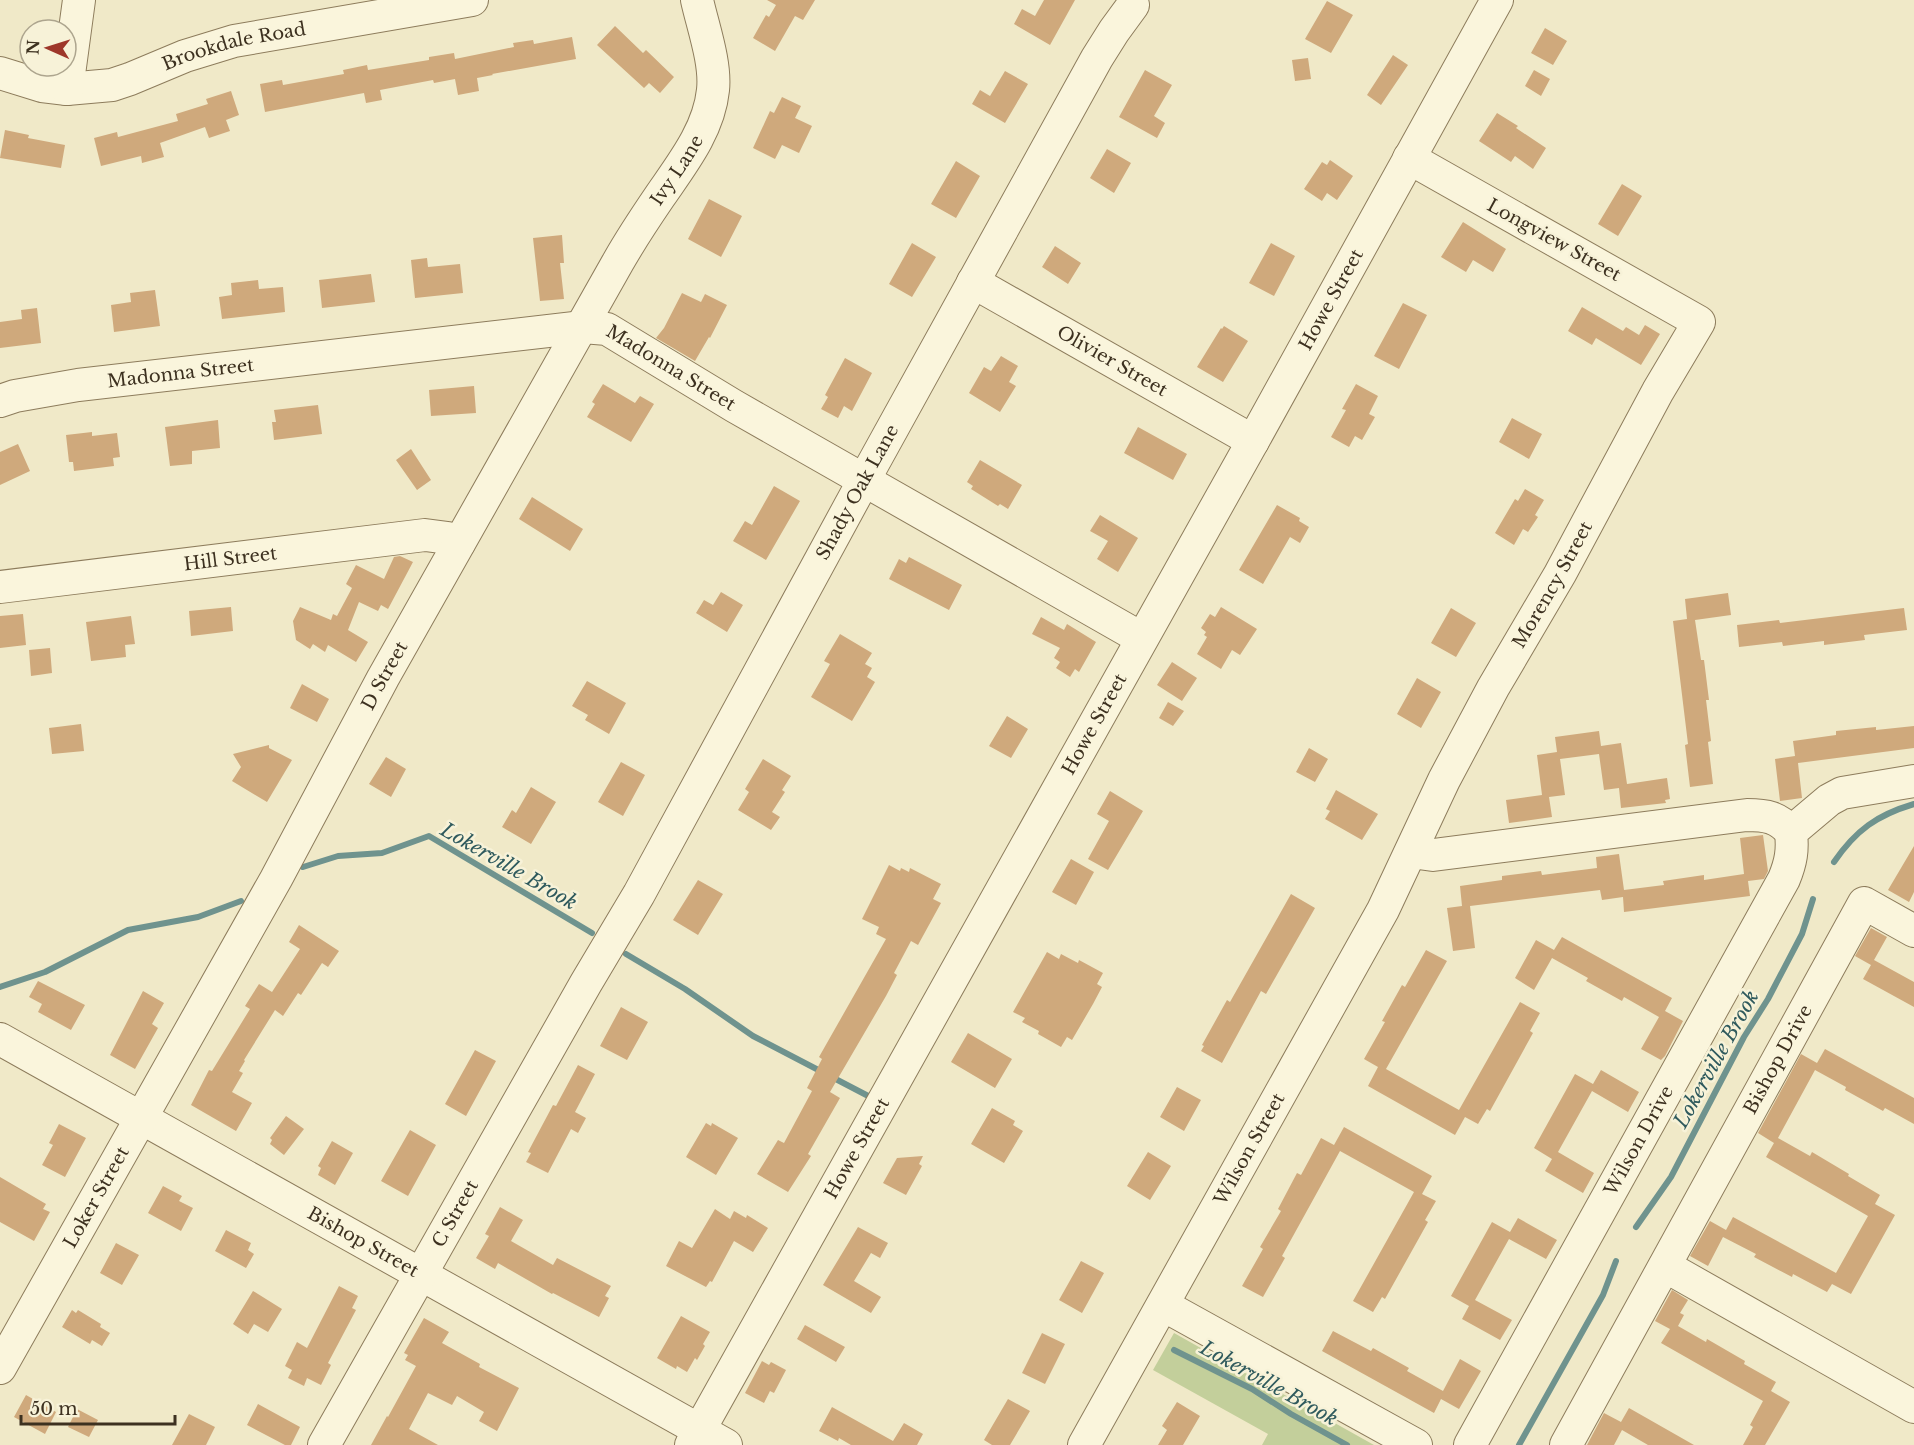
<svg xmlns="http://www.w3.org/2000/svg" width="1914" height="1445" viewBox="0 0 1914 1445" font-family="'Libre Baskerville',serif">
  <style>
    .green { fill: #c3cf9b }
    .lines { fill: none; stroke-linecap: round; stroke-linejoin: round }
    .stream { stroke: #6f938e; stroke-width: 6 }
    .building { fill: #cfa97c }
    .minor-casing { stroke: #8d7c5c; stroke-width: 34 }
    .minor { stroke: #faf5dc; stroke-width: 32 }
    .labels { text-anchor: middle; stroke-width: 5; stroke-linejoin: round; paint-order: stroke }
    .street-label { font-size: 18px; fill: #3d3120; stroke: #f7f2d8 }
    .water-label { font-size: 20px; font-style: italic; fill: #2f5a5d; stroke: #f7f2d8 }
  </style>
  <rect width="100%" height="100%" fill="#f0e9c8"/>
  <path class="green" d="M1174,1333L1374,1445H1262L1268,1434L1153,1370Z"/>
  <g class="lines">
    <path class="stream" d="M1834,862C1856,830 1877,815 1914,804
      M303,867L338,856L382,853L429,836L592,933
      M626,954L685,989L753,1036L874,1099
      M0,987L45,972L128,930L198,917L241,901
      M1636,1227L1671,1177L1744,1037L1768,999L1802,934L1813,899
      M1174,1350L1252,1389L1291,1414L1347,1445
      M1519,1445L1603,1295L1616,1261"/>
  </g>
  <path class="building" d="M767,0H815L803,20L795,16L775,51L753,38L766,15L769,17L776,5Z
    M1044,0H1075L1050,45L1014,24L1022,9L1035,16Z
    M1327,1L1353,15L1331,53L1305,39Z
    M615,26L643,53L646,50L674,77L660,93L649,83L644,88L597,45Z
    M1545,28L1567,41L1553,65L1531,53Z
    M572,37L576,59L492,74L493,75L477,78L479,91L458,95L455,79L434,83L433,80L380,90L382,100L366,103L364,93L265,112L260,84L282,80L283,85L344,74L343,70L367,65L368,70L429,60V57L454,53L455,59L514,47L513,43L533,40L534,44Z
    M1393,55L1408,65L1381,105L1367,95Z
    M1308,58L1311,79L1295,81L1292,60Z
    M1145,70L1172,85L1154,116L1165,123L1157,138L1119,117Z
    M1534,70L1550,79L1541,96L1525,86Z
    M1005,71L1028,84L1005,123L972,104L980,90L990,96Z
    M231,91L239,115L226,120L230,131L209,138L205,127L160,143L164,157L142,163L141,156L101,166L94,138L117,132L118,137L178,121L176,114L208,104L206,99Z
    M782,97L801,106L795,118L812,126L799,153L782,145L775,159L753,148L770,111L774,113Z
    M1497,113L1518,126L1516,128L1546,148L1533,169L1515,156L1511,162L1479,141Z
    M5,130L29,135L28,138L65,145L61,168L0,158Z
    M1107,149L1131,163L1114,193L1090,178Z
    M1330,160L1353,176L1337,200L1327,193L1322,201L1304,189L1322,162L1327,165Z
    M956,161L980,176L956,218L931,204Z
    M1622,184L1642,196L1618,236L1598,224Z
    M709,199L742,216L721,257L688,239Z
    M1463,222L1506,249L1493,272L1473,260L1466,272L1441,257Z
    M562,235L564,263H560L564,299L540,301L533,238Z
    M912,243L936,257L912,297L889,284Z
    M1271,243L1295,256L1274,296L1249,283Z
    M1055,246L1081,263L1068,284L1042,267Z
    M427,258L428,267L460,264L463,293L415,298L411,260Z
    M371,274L375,302L322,308L319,280Z
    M258,280L259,289L283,287L285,312L222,319L219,297L232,295L231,283Z
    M155,290L160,326L114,332L111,305L131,302L130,293Z
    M682,293L701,302L705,294L727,305L710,338L709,337L695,361L656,338L664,328Z
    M1403,303L1427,315L1399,369L1374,356Z
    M1582,307L1623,331L1626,327L1639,335L1645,325L1660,334L1641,365L1596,338L1592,345L1568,331Z
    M37,308L41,343L0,348V322L22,319L21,310Z
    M1224,326L1248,341L1223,382L1197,367L1221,328L1222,329Z
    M1001,356L1018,366L1009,382L1016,386L1000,412L969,393L984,367L991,371Z
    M845,358L872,373L852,411L844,406L838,418L821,409L828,397L825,395Z
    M603,384L635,403L640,396L654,404L631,442L587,417L595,404L592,402Z
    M1356,384L1378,396L1369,414L1375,417L1362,440L1355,436L1349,447L1331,437L1346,410L1342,409Z
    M474,386L476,413L431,416L429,390Z
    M318,405L322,434L274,440L272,422H276L274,410Z
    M1512,418L1542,434L1529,459L1499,442Z
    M218,420L220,448L192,451V464L170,466L165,427Z
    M1138,427L1187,454L1173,480L1124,453Z
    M92,432V436L117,433L120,457L113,458L114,466L74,471L73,462H69L66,435Z
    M18,444L30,471L0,485V452Z
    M411,449L431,480L417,490L396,460Z
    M980,460L1022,485L1008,509L1000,504L998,506L971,489L973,486L967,482Z
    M774,486L800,501L766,560L733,541L745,521L752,525Z
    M1525,489L1544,500L1535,515L1538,517L1528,532L1523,529L1514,545L1495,533L1515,499L1518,501Z
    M532,497L583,529L570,551L519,519Z
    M1277,505L1300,518L1299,521L1309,527L1300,543L1290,537L1263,584L1239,570Z
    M1100,515L1138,538L1118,572L1097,559L1108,541L1090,531Z
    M400,556L413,562L388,609L381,605L378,611L359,602L348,630L368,642L356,662L328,645L325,652L313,644L310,649L296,640L293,621L300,607L331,620L333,614L337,616L352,588L346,584L356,565L384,579L394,557Z
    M909,557L962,585L949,610L889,579L899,559L906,563Z
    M721,592L743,605L727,632L696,613L704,600L713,605Z
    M1728,593L1731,615L1695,620L1701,660H1704L1709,700H1706L1711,741L1708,742L1713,784L1690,787L1685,745L1688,744L1673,621L1687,619L1685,599Z
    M231,607L233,631L191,636L189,611Z
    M1221,607L1257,629L1240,655L1232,650L1221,669L1197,654L1207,637L1204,635L1206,632L1201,628L1210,614L1215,617Z
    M1451,608L1476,623L1456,657L1431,643Z
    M1904,608L1907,630L1864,635L1865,640L1824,645V641L1783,646L1782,642L1739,647L1737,625L1779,620L1780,623Z
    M23,614L26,645L0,648V616Z
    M131,616L135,644L125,645L126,657L91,661L86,622Z
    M1041,617L1064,630L1067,624L1096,642L1079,672L1075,669L1070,677L1056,668L1060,662L1054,658L1060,648L1032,634Z
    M840,634L872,653L865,664L872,668L867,677L875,682L852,721L811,697L830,664L824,661Z
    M50,648L52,673L31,676L29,650Z
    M1172,662L1197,678L1182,701L1157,685Z
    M1417,678L1441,692L1421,728L1397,714Z
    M587,681L626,703L609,734L585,720L588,715L572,706Z
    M302,684L329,699L317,722L290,708Z
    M1168,702L1184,711L1173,726L1159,718Z
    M1007,716L1028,729L1011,758L989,746Z
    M81,724L84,751L52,754L49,728Z
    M1914,726V748L1798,763L1802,798L1780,801L1775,759L1795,756L1793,741L1836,735V731L1876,727V730Z
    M1599,731L1601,746L1621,743L1627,784L1667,778L1670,799L1665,800L1666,803L1621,808L1619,788L1604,790L1599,754L1560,759L1565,795L1549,797L1552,817L1509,823L1506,800L1542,795L1537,755L1557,752L1555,737Z
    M269,745V748L292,760L267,802L232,781L241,767L233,754Z
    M1309,748L1328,759L1315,782L1296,772Z
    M386,757L406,769L391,797L369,784Z
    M763,759L791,776L782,790L785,792L772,812L780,817L771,830L738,810L749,792L745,789Z
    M621,762L645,775L623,816L598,802Z
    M531,787L556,802L531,844L502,827L512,810L516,813Z
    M1336,790L1378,814L1362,840L1325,819L1330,811L1326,809Z
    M1110,791L1143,811L1108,870L1088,859L1109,821L1097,814Z
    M1763,835L1768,871L1764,879L1748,881L1750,896L1624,912L1623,897L1602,900L1600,890L1470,906L1475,948L1453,951L1447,908L1462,906L1460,886L1502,880V876L1541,871L1542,875L1597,868L1596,857L1619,854L1624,890L1664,885L1663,881L1704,875V880L1744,874L1740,838Z
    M1914,846V892L1909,902L1888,890Z
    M1071,859L1094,872L1076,905L1052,892Z
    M889,865L900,871L901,868L909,872L910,868L941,884L933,899L941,903L918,945L911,941L894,973L897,975L886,996L830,1092L840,1098L808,1154L811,1156L788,1192L757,1174L778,1140L784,1143L812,1091L807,1088L822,1059L819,1057L886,939L876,934L879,927L862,919Z
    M698,880L723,894L698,935L673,920Z
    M1291,894L1315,908L1266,994L1261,991L1222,1063L1201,1051L1204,1046L1202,1045L1227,1000L1230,1002Z
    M299,925L339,951L328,967L322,963L301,995L298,993L283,1016L275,1010L244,1060L245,1061L239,1071L243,1073L232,1092L252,1103L236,1131L191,1105L209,1070L212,1071L250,1009L245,1006L259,984L272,992L300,949L289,942Z
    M1871,928L1887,937L1874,960L1914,982V1007L1863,979L1871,965L1855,956Z
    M1562,937L1672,998L1665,1011L1683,1021L1665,1056L1661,1060L1641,1049L1659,1017L1624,997L1622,1001L1586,981L1588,978L1552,958L1534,990L1515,978L1536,940L1554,950Z
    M1426,950L1447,961L1386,1069L1432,1095L1459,1110L1520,1002L1540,1013L1530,1031L1533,1033L1490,1111L1487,1109L1478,1124L1465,1117L1455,1135L1368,1086L1378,1067L1364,1059L1385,1022L1382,1021L1402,985L1405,987Z
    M1047,952L1059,959L1061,954L1078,963L1079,960L1103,973L1097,984L1102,987L1093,1004L1072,1040L1067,1037L1061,1047L1038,1034L1039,1031L1022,1022L1025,1018L1013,1012Z
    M38,981L85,1005L71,1030L38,1012L42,1004L29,997Z
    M143,991L164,1003L152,1024L158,1028L135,1069L110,1055Z
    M621,1007L648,1022L627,1060L600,1046Z
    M968,1033L1012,1059L995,1088L951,1062Z
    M1825,1049L1914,1098V1124L1885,1108L1883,1111L1845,1090L1846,1087L1815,1070L1778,1138L1810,1156L1812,1152L1849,1174L1848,1176L1880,1195L1875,1204L1895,1215L1851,1294L1832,1284L1827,1292L1793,1274L1792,1277L1754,1257L1756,1254L1723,1237L1708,1266L1690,1256L1710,1221L1726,1230L1733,1217L1836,1273L1868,1216L1766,1157L1774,1143L1758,1133L1801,1054L1817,1063Z
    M475,1050L496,1061L466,1116L445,1104Z
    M578,1065L595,1074L575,1112L586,1118L578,1133L571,1129L548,1173L526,1162L531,1153L528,1152L553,1105L556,1106Z
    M1601,1070L1639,1092L1628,1112L1592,1091L1558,1152L1594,1173L1583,1193L1545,1171L1552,1159L1534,1148L1575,1074L1593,1084Z
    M1177,1087L1201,1100L1184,1131L1160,1117Z
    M992,1108L1015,1121L1013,1125L1023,1131L1004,1163L971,1144Z
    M286,1116L304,1129L284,1155L270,1144L272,1140L270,1138Z
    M706,1123L711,1126L712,1123L738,1138L716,1175L686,1157Z
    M59,1124L86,1138L65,1177L42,1165L53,1145L49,1143Z
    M1344,1127L1432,1176L1422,1194L1436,1201L1425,1220L1428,1222L1385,1299L1382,1297L1373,1312L1353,1301L1414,1192L1340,1151L1282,1256L1285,1258L1263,1297L1242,1286L1263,1249L1260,1247L1281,1211L1278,1209L1297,1173L1301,1175L1321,1138L1334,1145Z
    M410,1130L436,1145L408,1196L381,1181Z
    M332,1141L353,1153L335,1185L318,1175L321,1168L318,1166Z
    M1148,1152L1171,1166L1150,1200L1127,1186Z
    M923,1156L919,1164L922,1166L906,1195L883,1183L897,1158Z
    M0,1177L46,1204L43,1209L50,1212L34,1241L0,1222Z
    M163,1186L182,1196L179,1201L193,1208L181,1231L148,1213Z
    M500,1207L523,1220L511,1241L553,1265L557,1258L611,1286L605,1296L609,1298L599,1317L553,1293L552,1294L498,1263L495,1269L476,1258L489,1236L485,1234Z
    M715,1209L730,1219L734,1211L746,1218L747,1215L768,1228L753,1252L734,1241L712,1282L710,1281L706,1287L666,1266L679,1241L692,1248Z
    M1518,1218L1557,1240L1546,1259L1509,1239L1475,1300L1512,1320L1500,1340L1462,1319L1469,1306L1451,1296L1492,1222L1510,1232Z
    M858,1227L888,1243L880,1258L871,1253L854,1281L881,1297L871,1313L823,1285Z
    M226,1230L251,1243L248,1250L254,1254L246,1268L215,1251Z
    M116,1243L139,1255L122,1285L100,1273Z
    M1081,1261L1104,1273L1082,1313L1059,1300Z
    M339,1286L358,1296L352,1308L356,1310L328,1363L331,1365L321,1385L307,1378L304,1386L288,1378L292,1370L285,1366L297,1342L307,1348Z
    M1672,1290L1688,1300L1680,1313L1684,1315L1678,1326L1706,1342L1707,1339L1745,1361L1744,1364L1776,1382L1771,1391L1790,1402L1765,1445H1743L1753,1427L1750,1425L1763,1401L1661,1343L1670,1329L1655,1321Z
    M253,1291L282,1309L268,1332L254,1324L248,1334L233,1324Z
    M72,1310L76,1313L78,1310L101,1324L100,1327L110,1333L102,1346L92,1340L90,1344L62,1327Z
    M681,1316L710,1332L703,1344L705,1346L697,1360L695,1358L687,1372L677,1366L676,1369L657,1358Z
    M424,1318L449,1332L442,1343L480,1364L479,1367L519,1388L497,1431L479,1421L484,1412L457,1396L452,1405L428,1393L409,1429L438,1445H371L387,1416L388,1417L416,1366L405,1360L408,1355L404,1353Z
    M805,1325L845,1347L836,1362L797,1339Z
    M1333,1331L1371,1351L1373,1348L1409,1368L1407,1371L1443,1391L1460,1359L1481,1371L1459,1409L1441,1399L1434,1413L1322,1351Z
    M1042,1333L1065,1344L1045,1384L1022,1373Z
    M762,1361L769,1365L771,1362L786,1370L774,1393L770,1391L764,1403L745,1393Z
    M26,1395L56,1412L45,1434L14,1417Z
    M1008,1399L1030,1411L1010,1445H992L984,1440Z
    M1177,1402L1200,1416L1183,1445H1158L1167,1430L1162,1426Z
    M258,1404L300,1427L291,1445H285L247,1425Z
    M832,1407L893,1441L904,1423L923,1434L917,1445H851L839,1438L838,1441L819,1431Z
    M1629,1408L1694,1445H1648L1622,1430L1614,1445H1587L1604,1413L1621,1422Z
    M77,1409L98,1420L89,1437L68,1427Z
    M189,1414L215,1427L206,1445H172Z"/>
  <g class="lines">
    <g class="minor-casing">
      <g id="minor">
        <path id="s1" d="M0,73L42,86L67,89L112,85L130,79L185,56L234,41L472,0"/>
        <path d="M67,89L79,0"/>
        <path id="s2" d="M973,282L1253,441"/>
        <path id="s3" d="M0,401L15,396L78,385L583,327L607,329L734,406L1141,638"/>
        <path id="s4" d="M0,587L425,535L448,538L459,543"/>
        <path d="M1411,852L1433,855L1747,815C1766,815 1778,817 1791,832"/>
        <path id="s5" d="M0,1039L726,1445"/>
        <path d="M1665,1266L1914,1407"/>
        <path d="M1163,1305L1416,1445"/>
        <path id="s6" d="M0,1368L276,879L383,678L618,262C631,239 645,218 660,196C682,164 709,130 713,90C716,63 703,27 697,0"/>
        <path id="s7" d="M324,1445L586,983L639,894L864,480L1097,58L1114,31L1133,5"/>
        <path id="s8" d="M691,1445L1253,441L1497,0"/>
        <path id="s9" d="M1084,1445L1383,910L1444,780L1493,688L1560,574L1658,391L1699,322L1409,158"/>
        <path id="s10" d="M1470,1445L1784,879C1791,862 1793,850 1791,832L1829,800L1842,793L1914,781"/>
        <path id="s11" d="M1566,1445L1864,903L1914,931"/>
      </g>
    </g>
    <use href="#minor" class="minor"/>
  </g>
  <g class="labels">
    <g class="street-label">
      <text dy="6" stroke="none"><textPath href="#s1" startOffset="243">Brookdale Road</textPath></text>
      <text dy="6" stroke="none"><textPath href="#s6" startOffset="1376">Ivy Lane</textPath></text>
      <text transform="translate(1554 240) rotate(29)" y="6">Longview Street</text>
      <text dy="6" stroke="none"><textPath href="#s8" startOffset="1312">Howe Street</textPath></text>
      <text dy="6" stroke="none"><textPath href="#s2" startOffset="160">Olivier Street</textPath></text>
      <text dy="6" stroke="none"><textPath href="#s3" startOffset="687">Madonna Street</textPath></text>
      <text dy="6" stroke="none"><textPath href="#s3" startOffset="183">Madonna Street</textPath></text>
      <text dy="6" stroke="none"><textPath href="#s7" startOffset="1092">Shady Oak Lane</textPath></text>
      <text dy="6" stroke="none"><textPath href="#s4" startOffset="232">Hill Street</textPath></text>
      <text dy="6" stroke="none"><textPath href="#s9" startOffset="980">Morency Street</textPath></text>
      <text dy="6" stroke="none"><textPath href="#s6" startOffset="792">D Street</textPath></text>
      <text dy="6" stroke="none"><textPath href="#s8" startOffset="826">Howe Street</textPath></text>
      <text dy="6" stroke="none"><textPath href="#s11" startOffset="440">Bishop Drive</textPath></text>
      <text dy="6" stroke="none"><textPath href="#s10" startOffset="348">Wilson Drive</textPath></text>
      <text dy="6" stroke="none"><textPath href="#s8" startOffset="340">Howe Street</textPath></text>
      <text dy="6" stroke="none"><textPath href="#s9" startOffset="339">Wilson Street</textPath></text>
      <text dy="6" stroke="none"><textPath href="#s6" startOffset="196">Loker Street</textPath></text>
      <text dy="6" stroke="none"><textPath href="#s7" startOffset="266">C Street</textPath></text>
      <text dy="6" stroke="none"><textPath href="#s5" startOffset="416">Bishop Street</textPath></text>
    </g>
    <g class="water-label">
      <text transform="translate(509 866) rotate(30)" y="7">Lokerville Brook</text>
      <text transform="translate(1716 1059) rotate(-61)" y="7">Lokerville Brook</text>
      <text transform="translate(1269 1383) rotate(29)" y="7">Lokerville Brook</text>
    </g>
  </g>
  <g transform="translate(48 48) rotate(273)"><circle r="28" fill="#f7f2d8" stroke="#ada58e" stroke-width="1.5"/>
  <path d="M0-4.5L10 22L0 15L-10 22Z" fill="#9e372a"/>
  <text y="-9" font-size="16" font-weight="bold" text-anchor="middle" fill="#3d3120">N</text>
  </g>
  <path d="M21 1415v9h154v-9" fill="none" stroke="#3d3120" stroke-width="3"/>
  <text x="30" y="1415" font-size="18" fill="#3d3120" stroke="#f7f2d8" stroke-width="4.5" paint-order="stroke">50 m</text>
</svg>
